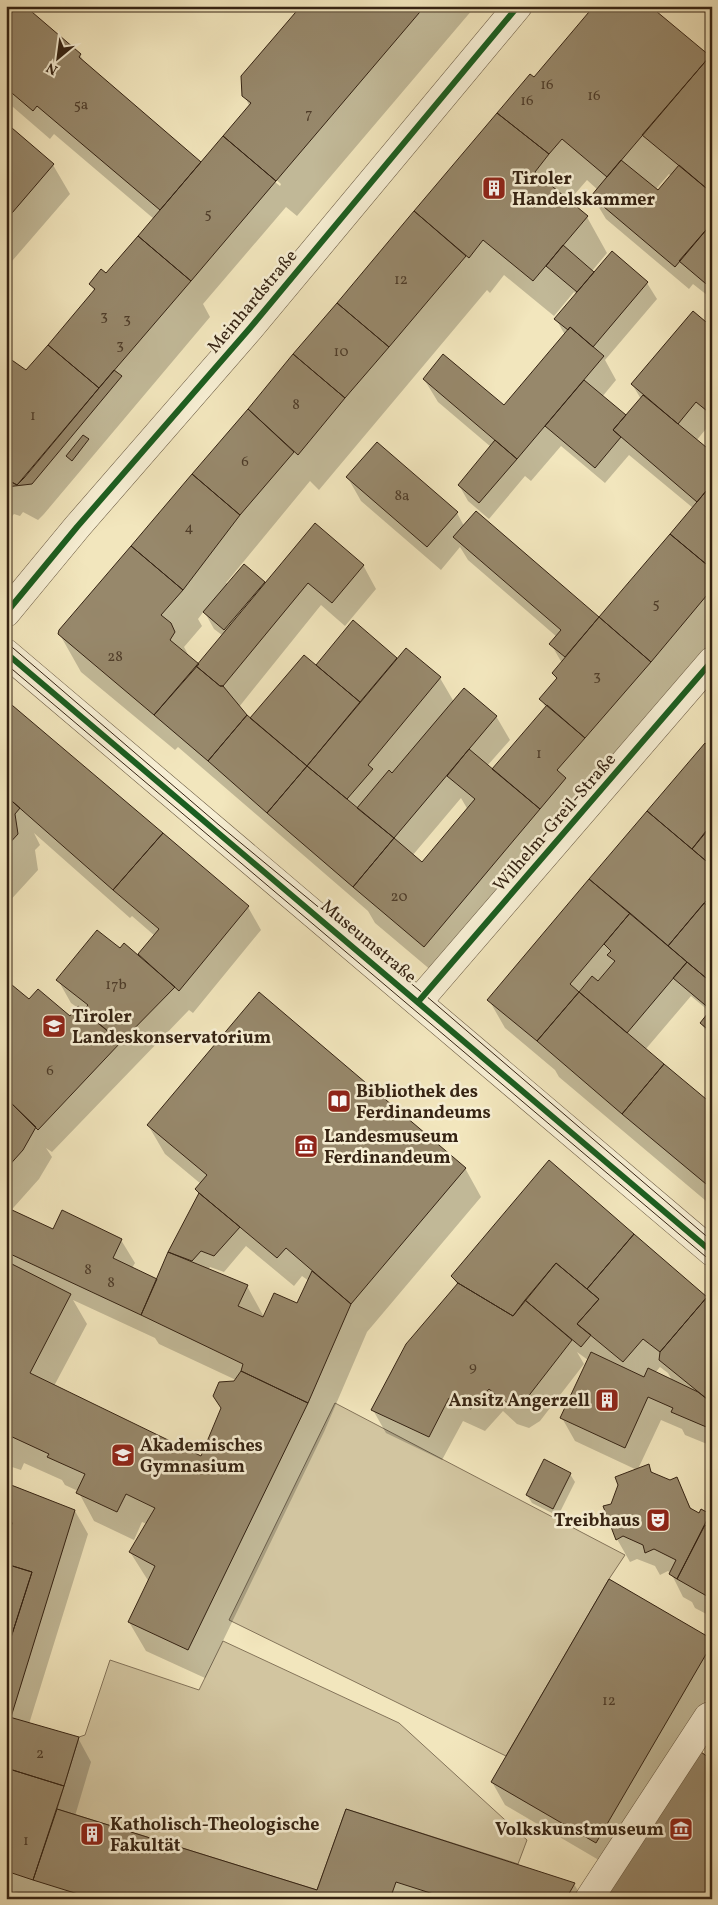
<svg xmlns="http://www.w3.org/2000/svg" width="718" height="1905" viewBox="0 0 718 1905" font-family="Vollkorn,serif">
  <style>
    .green { fill: #d2c5a0; stroke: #84745a }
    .shadow { fill: #0003; fill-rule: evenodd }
    .building { fill: #97886b; stroke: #352313 }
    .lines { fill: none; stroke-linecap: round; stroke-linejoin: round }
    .minor-casing { stroke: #64543e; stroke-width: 29 }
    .tertiary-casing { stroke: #64543e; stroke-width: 29 }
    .minor { stroke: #f7efd4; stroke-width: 28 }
    .tertiary { stroke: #f7efd4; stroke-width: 28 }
    .tram { stroke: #352313; stroke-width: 1 }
    .cycleway-casing { stroke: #f7efd4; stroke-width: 9 }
    .cycleway { stroke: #1b5e20; stroke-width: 6 }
    .labels { text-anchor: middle; stroke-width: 5; stroke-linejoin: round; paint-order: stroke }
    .number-label { font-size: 15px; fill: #4e3c29 }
    .poi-label { font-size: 18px; font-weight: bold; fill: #352313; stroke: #f7efd4; text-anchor: start }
    .street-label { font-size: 18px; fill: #352313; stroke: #f7efd4 }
  </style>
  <rect width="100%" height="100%" fill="#f2e6bd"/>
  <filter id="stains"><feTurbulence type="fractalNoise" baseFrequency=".004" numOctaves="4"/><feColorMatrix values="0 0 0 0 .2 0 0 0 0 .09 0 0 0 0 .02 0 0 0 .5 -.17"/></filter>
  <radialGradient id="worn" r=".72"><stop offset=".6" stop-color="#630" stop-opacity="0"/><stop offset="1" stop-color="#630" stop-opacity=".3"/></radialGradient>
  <path class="green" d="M335,1403L625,1555L609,1579L506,1756L229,1620Z
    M223,1641L399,1723L527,1840L518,1864L346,1809L317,1890L57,1809L79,1737L85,1735L110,1660L199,1690Z"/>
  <path class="shadow" d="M23,6L80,55L86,65L201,163L250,107L244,95L303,6H472L473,9L297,216L286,207L203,304L210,317L44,514L38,520L23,512L20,516L14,514L6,523V357L26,372L95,292L90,284L106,275L154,219L54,134L50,139L6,101V12ZM252,159L281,184L280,186L252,163Z
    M712,59V299L693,284L689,289L606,219L592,196L598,190L587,180L574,195L569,191L564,197L587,217L607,253L592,271L594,273L647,283L657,299L605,360L616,380L602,397L626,417L641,399L632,384L712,329V426L710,424L696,441L712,454V648L445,982L375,923L368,911L178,747L175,750L81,672L59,633L498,113L534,79ZM669,174L671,176L658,192L655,190ZM504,275L554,316L574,292L577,295L556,319L565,335L504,407L424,379L438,402L491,447L459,485L468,501L489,519L525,476L531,481L561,446L605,483L629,455L693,508L599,619L476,513L464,526L457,513L348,478L361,501L441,570L460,547L468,560L557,637L551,644L562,663L553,673L557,680L541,699L546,708L492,771L487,766L510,740L496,716L454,702L440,678L406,650L397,660L353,622L317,665L320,670L250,720L239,707L321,605L345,626L376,589L363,565L265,584L264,582L228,584L226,583L310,481L319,490L487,290L490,293ZM204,611L214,629L222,635L199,666L190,658L184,647L202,626L198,619ZM461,798L468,810L422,864L412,856Z
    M12,130L53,165L70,194L6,268V137Z
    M6,702L248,907L261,930L193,1013L189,1010L52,1152L46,1148L52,1157L39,1179L6,1216V982L29,1001L70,1018L78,1008L71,1003L58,980L120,950L138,956L155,936L132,916L130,918L34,833L40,845L35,850L38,870L6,905Z
    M712,736V1040L701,1023L710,1012L691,996L645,1050L712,1106V1206L559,1077L555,1070L505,1028L489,1000Z
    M148,1125L465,1168L481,1197L367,1332L324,1432L205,1678L146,1651L129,1622L149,1582L130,1552L147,1524L142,1522L134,1540L94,1521L78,1491L65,1485L62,1480L24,1463L21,1470L6,1465V1225L121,1240L135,1263L132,1268L157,1280L170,1252L200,1195L196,1189L201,1184L165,1154ZM246,1246L294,1286L302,1276L309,1281L297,1305L264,1317L247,1286L208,1270L210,1267L224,1272ZM73,1300L155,1338L159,1344L236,1380L201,1458L54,1386L87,1324Z
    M452,1276L712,1303V1446L685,1435L682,1429L661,1420L638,1469L648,1465L653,1474L670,1482L676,1479L693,1512L700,1515H709L712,1519V1617L695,1608L692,1602L683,1597L671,1573L668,1571L660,1575L655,1566L637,1559L630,1562L617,1539L611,1505L637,1470L575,1441L562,1418L588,1360L577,1352L584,1364L540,1421L529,1428L517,1424L503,1411L485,1431L463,1421L442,1460L386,1433L373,1410L458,1286ZM660,1367L668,1373L673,1382L655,1373Z
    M570,1474L575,1482L558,1516L532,1503L527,1495Z
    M6,1484L75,1511L88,1534L29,1724L78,1738L91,1762L75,1816L318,1892L347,1810L574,1884L583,1899H38L6,1889Z
    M712,1640V1689L609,1866L505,1805L492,1782Z"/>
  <path class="building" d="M10,6H25L81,54L79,57L201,162L160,210L37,106L33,111L6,88V10Z
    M301,6H425L276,181L223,136L251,103L242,96L241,76Z
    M594,6H650L710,56L607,177L562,139L549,154L497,113L530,74L534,77Z
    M710,56L712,57V193L642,135Z
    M497,113L549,154L535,172L588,216L533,281L483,240L469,258L414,211Z
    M12,128L54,164L6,220V135Z
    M223,136L276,181L191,281L138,236Z
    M621,160L658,190L679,165L712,193V223L675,267L591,196Z
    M414,211L466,256L389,347L337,303Z
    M712,223V289L679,261Z
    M138,236L191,281L99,388L48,345L95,289L89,284L101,269L106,273Z
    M563,245L594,272L577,292L546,266Z
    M612,251L648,282L593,347L570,327L568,330L554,319Z
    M337,303L389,347L345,398L293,354Z
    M693,311L712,327V415L696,402L678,424L631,384Z
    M570,327L604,356L517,459L423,379L443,354L504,405Z
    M48,345L99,388L17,485L6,479V356L26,370Z
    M293,354L345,398L298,455L248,409Z
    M114,370L122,376L32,484L6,487V479L17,485L24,478Z
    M584,380L626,415L613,430L621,437L595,468L545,426Z
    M643,395L712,452V484L697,502L613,430Z
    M248,409L294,452L240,515L192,474Z
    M83,435L89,439L72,461L66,456Z
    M495,440L517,459L479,503L458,485Z
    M377,442L458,512L427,547L346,477Z
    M192,474L240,515L183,590L131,546Z
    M712,484V569L670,534Z
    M476,511L599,617L565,657L549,644L561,630L453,537Z
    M315,523L364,565L332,603L308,583L223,686H220L196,666Z
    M670,534L712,569V589L651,662L599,617Z
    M131,546L183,590L161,615L171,623L175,632L170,640L199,664L154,715L58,634L59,630Z
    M244,564L265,582L224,630L203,612Z
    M599,617L651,662L585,738L539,699L557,678L552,673Z
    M353,620L397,658L360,702L316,665Z
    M406,648L441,677L368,765L373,769L347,799L307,766Z
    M304,655L360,702L307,766L250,718Z
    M196,666L220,686H223L247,715L208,761L154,715Z
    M464,688L497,716L394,838L357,808L389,770L392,773Z
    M6,700L163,833L113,890L6,796Z
    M547,705L585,738L557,770L566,778L540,809L492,769Z
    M247,715L307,766L267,813L208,761Z
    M705,743L712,749V825L692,849L647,811Z
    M469,749L540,809L424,947L353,887L394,838L422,862L475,799L447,776Z
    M307,766L394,838L353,887L267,813Z
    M6,796L20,808L15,814L18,834L6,847Z
    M647,811L712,866V894L668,946L589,879Z
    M706,831L712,836V866L692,849Z
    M163,833L249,906L179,991L138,954L159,929L113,890Z
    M589,879L630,913L570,984L579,992L537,1041L487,1000Z
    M704,903L712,909V983L668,946Z
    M630,913L687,962L627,1033L579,992L592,976L598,981L615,961L607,955L611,951L604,944Z
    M97,930L120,948L124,943L175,987L121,1042L83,1011L88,1005L56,980Z
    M687,962L712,983L711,1010L673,978Z
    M6,980L29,999L38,989L70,1016L78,1006L121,1042L38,1130L6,1098Z
    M259,992L466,1168L351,1304L286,1248L277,1258L199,1193L195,1189L207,1175L147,1125Z
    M579,992L664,1064L622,1114L537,1041Z
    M712,1008V1033L700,1023Z
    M664,1064L712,1104V1189L622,1114Z
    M6,1098L36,1127L23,1150L6,1169Z
    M549,1160L634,1234L587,1289L556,1263L513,1316L458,1283L451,1276Z
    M199,1193L240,1227L214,1256L201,1251L192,1261L168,1252Z
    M12,1210L53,1229L62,1210L122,1239L113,1258L157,1279L141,1315L6,1252V1222Z
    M634,1234L707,1297L660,1352L643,1339L623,1362L577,1324L599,1299L587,1289Z
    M168,1252L248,1285L238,1306L263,1317L274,1293L297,1303L312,1271L351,1304L308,1403L241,1371L243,1364L141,1315Z
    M6,1261L71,1294L30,1373L201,1456L221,1408L213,1396L219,1382L234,1381L241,1371L308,1403L188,1650L128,1622L155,1566L129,1552L155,1508L126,1494L117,1512L76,1493L85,1474L47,1457L49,1454L8,1435L6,1438Z
    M556,1263L599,1299L577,1324L591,1335L581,1347L525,1300Z
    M458,1283L513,1316L525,1300L572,1340L527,1398L515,1405L503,1401L489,1389L471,1409L449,1398L429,1437L371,1410L406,1344Z
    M707,1297L712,1301V1403L659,1360L660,1352Z
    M591,1352L644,1377L648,1368L698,1392L712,1403V1428L711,1429L671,1412L673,1408L648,1397L625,1448L560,1418Z
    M544,1459L571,1473L553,1509L526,1495Z
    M649,1464L651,1472L670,1480L677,1477L690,1508L699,1513L701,1509L710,1514L677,1579L669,1574L676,1560L654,1549L645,1553L643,1545L623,1536L616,1540L603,1506L611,1504L618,1485L615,1477Z
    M6,1483L75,1510L11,1717L6,1716V1653L32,1572L6,1564V1545L12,1523L6,1514Z
    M6,1514L12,1523L6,1545Z
    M705,1525L712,1528V1599L677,1579Z
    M6,1564L32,1572L6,1653Z
    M609,1579L712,1639V1644L596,1843L491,1782Z
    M6,1716L79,1737L64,1786L6,1768Z
    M701,1752L712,1760V1899H603Z
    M6,1768L64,1786L33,1880L6,1871Z
    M57,1809L317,1890L346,1809L575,1883L566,1899H449L396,1882L390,1899H94L33,1880Z"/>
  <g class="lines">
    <g class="minor-casing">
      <path id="minor" d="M418,1002L712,661
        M589,1899L708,1717L712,1715"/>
    </g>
    <g class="tertiary-casing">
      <path id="tertiary" d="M6,613L77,527L250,328L518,6
        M6,653L712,1252"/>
    </g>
    <use href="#minor" class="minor"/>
    <use href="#tertiary" class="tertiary"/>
    <path class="tram" d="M6,642L219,825L425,995L712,1241
      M6,664L712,1262"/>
    <g class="cycleway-casing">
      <path id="cycleway" d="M6,613L77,527L250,328L518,6
        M6,653L712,1252
        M418,1002L712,661"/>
    </g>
    <use href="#cycleway" class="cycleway"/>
  </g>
  <defs>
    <g id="building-square" transform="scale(1.25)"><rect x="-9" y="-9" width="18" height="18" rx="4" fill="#8f2418" stroke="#f7efd4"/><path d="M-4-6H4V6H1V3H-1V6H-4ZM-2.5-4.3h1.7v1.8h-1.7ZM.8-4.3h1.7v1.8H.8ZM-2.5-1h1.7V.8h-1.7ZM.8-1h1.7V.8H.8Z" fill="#fff"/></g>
    <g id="school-square" transform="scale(1.25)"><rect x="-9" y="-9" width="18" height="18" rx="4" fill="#8f2418" stroke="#f7efd4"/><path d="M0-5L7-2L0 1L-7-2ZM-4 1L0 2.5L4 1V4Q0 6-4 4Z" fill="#fff"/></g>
    <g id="library-square" transform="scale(1.25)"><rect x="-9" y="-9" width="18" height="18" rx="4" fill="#8f2418" stroke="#f7efd4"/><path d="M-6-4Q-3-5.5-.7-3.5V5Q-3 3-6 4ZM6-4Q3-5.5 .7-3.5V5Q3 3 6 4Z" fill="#fff"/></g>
    <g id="museum-square" transform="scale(1.25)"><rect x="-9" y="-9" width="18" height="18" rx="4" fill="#8f2418" stroke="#f7efd4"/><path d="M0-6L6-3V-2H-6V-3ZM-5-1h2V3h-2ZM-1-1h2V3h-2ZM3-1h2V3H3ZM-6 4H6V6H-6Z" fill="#fff"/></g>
    <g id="theatre-square" transform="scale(1.25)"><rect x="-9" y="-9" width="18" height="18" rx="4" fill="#8f2418" stroke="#f7efd4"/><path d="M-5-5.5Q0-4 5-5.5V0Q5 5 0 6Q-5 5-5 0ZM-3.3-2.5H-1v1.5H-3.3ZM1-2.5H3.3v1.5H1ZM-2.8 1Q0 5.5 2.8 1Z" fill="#fff"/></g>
  </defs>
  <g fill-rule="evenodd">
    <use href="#building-square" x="494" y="188"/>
    <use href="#school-square" x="54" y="1026"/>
    <use href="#library-square" x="339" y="1101"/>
    <use href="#museum-square" x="306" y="1146"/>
    <use href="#building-square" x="607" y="1400"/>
    <use href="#school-square" x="123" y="1455"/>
    <use href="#theatre-square" x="658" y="1520"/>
    <use href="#museum-square" x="681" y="1829"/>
    <use href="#building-square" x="92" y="1834"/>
  </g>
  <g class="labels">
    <g class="number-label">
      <text x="547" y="89">16</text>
      <text x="594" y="100">16</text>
      <text x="527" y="105">16</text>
      <text x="81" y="109">5a</text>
      <text x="309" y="118">7</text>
      <text x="208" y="218">5</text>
      <text x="401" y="284">12</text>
      <text x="104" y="320">3</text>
      <text x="127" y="323">3</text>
      <text x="120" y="349">3</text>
      <text x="341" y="356">10</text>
      <text x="296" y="409">8</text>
      <text x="33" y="420">1</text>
      <text x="245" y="466">6</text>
      <text x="402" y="500">8a</text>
      <text x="189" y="532">4</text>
      <text x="656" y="608">5</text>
      <text x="115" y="661">28</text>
      <text x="597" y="680">3</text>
      <text x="539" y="758">1</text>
      <text x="399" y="901">20</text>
      <text x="116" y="989">17b</text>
      <text x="50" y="1075">6</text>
      <text x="88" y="1274">8</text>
      <text x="111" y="1287">8</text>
      <text x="473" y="1371">9</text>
      <text x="609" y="1705">12</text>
      <text x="40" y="1758">2</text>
      <text x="26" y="1845">1</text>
    </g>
    <g class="poi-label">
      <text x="512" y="184">Tiroler<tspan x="512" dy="21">Handelskammer</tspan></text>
      <text x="72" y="1022">Tiroler<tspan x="72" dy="21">Landeskonservatorium</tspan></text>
      <text x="356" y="1097">Bibliothek des<tspan x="356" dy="21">Ferdinandeums</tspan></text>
      <text x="324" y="1142">Landesmuseum<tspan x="324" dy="21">Ferdinandeum</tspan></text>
      <text x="590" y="1406" text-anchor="end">Ansitz Angerzell</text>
      <text x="140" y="1451">Akademisches<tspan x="140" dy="21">Gymnasium</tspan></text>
      <text x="640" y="1526" text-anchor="end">Treibhaus</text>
      <text x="110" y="1830">Katholisch-Theologische<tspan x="110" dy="21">Fakultät</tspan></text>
      <text x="664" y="1835" text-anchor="end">Volkskunstmuseum</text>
    </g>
    <g class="street-label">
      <text transform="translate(252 301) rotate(-50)" y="6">Meinhardstraße</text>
      <text transform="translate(554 822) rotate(-49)" y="6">Wilhelm-Greil-Straße</text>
      <text transform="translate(369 941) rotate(40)" y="6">Museumstraße</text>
    </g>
  </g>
  <rect width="718" height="1905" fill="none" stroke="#f2e6bd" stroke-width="25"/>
  <rect x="8" y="8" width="703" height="1890" fill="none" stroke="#352313" stroke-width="2.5"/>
  <rect x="12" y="12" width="693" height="1880" fill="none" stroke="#352313"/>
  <g transform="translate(58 58) rotate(209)" stroke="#f7efd4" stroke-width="4" paint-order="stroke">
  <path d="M0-4L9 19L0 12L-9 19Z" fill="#352313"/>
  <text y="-8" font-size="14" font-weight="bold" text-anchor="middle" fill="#352313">N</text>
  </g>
  <rect width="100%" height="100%" filter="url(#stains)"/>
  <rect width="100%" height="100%" fill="url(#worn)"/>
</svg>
